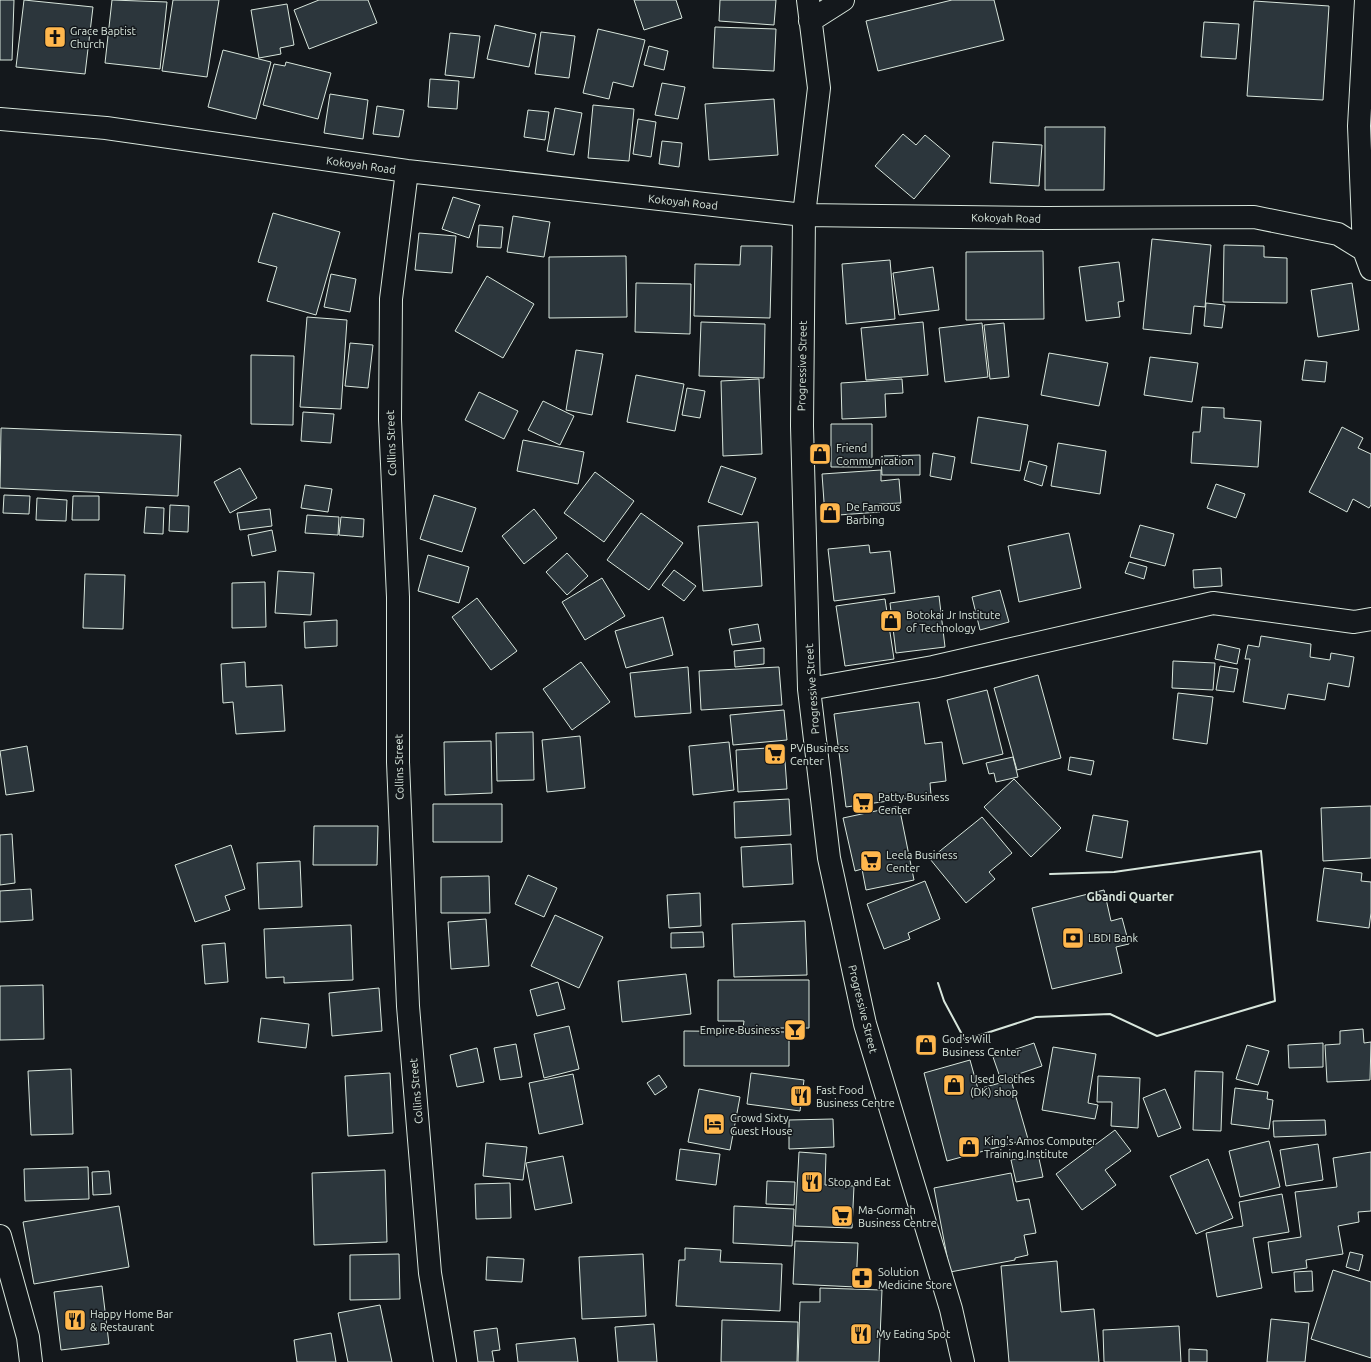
<svg xmlns="http://www.w3.org/2000/svg" width="1371" height="1362" viewBox="0 0 1371 1362" font-family="Ubuntu,sans-serif">
  <style>
    .building { fill: #2c363c; stroke: #d8e6dc }
    .lines { fill: none; stroke-linecap: round; stroke-linejoin: round }
    .street-casing { stroke: #d8e6dc; stroke-width: 24 }
    .street { stroke: #14181c; stroke-width: 22 }
    .wall { stroke: #d8e6dc; stroke-width: 2 }
    .labels { text-anchor: middle; stroke-width: 3; stroke-linejoin: round; paint-order: stroke }
    .poi-label { font-size: 11px; fill: #d8e6dc; stroke: #14181c; text-anchor: start }
    .street-label { font-size: 11px; fill: #d8e6dc; stroke: #14181c }
    .neighbourhood-label { font-size: 12px; font-weight: bold; fill: #d8e6dc; stroke: #14181c }
  </style>
  <rect width="100%" height="100%" fill="#14181c"/>
  <path class="building" d="M0,0H14L12,60H0Z
    M24,0L93,7L85,74L16,67Z
    M112,0L167,2L160,69L105,63Z
    M173,0H219L207,77L162,71Z
    M319,0H368L377,23L309,49L294,10Z
    M634,0H676L682,18L644,30Z
    M720,0H776L774,25L719,21Z
    M952,0H994L1004,40L878,71L866,21Z
    M1254,1L1329,6L1323,100L1247,96Z
    M287,4L294,45L280,48L281,54L259,58L251,10Z
    M1204,22L1239,24L1236,59L1201,57Z
    M495,25L536,34L529,67L487,59Z
    M715,27L776,29L774,71L713,68Z
    M598,29L645,40L633,87L613,82L609,99L583,93Z
    M541,32L575,36L569,78L535,74Z
    M450,33L480,36L474,78L445,75Z
    M649,46L668,51L664,70L644,65Z
    M223,50L271,62L256,119L208,107Z
    M286,62L331,73L318,119L263,105L274,64L285,66Z
    M430,79L459,81L457,109L428,107Z
    M662,83L685,87L678,119L655,115Z
    M330,94L368,100L363,139L324,133Z
    M774,99L778,155L709,160L705,104Z
    M593,105L634,109L629,161L588,158Z
    M377,106L404,110L399,137L373,134Z
    M555,108L582,113L574,155L547,151Z
    M528,110L549,112L545,140L524,137Z
    M638,119L656,122L651,157L633,154Z
    M1045,127H1105L1104,190H1045Z
    M903,134L916,145L925,135L950,156L914,199L875,166Z
    M662,141L682,143L679,167L659,164Z
    M993,142L1042,145L1039,186L990,183Z
    M453,197L480,205L469,238L442,229Z
    M273,213L340,232L316,315L267,301L277,267L258,262Z
    M513,216L550,222L544,257L507,252Z
    M479,225L503,227L501,248L477,247Z
    M419,233L456,236L452,273L415,270Z
    M1152,239L1211,245L1205,307L1194,306L1191,334L1143,329Z
    M1224,245L1264,246V257L1287,258V303L1223,302Z
    M741,246H772L770,318L694,316L695,264L740,265Z
    M1043,251L1044,319L966,320V252Z
    M626,256L627,317L549,318V257Z
    M890,260L895,319L846,324L842,264Z
    M1119,262L1124,301L1118,302L1120,317L1086,321L1079,267Z
    M933,267L939,310L899,315L893,273Z
    M331,274L356,279L350,312L324,307Z
    M487,276L534,304L503,358L455,331Z
    M636,283L691,284L690,334L635,332Z
    M1352,283L1359,330L1318,337L1311,290Z
    M1206,303L1225,305L1222,328L1204,326Z
    M307,317L347,320L341,409L300,407Z
    M701,322L765,324L764,378L699,376Z
    M923,322L928,375L866,380L861,328Z
    M982,323L988,377L945,382L939,328Z
    M1004,323L1009,377L990,379L984,325Z
    M350,343L373,345L368,388L345,386Z
    M576,350L603,354L592,415L566,410Z
    M1049,353L1108,363L1099,406L1041,395Z
    M251,355L294,356L293,425L251,424Z
    M1150,357L1198,363L1192,402L1144,395Z
    M1305,360L1327,362L1325,382L1302,380Z
    M636,375L684,384L675,431L627,422Z
    M759,379L762,454L723,456L721,381Z
    M902,379L903,393L885,394L886,417L842,419L841,383Z
    M687,388L705,391L700,418L682,415Z
    M479,392L518,411L504,439L465,420Z
    M543,401L574,416L560,445L528,430Z
    M1202,407L1224,408V418L1261,421L1258,467L1191,463L1193,432H1200Z
    M303,412L334,414L331,443L301,441Z
    M978,417L1028,425L1020,471L971,463Z
    M831,424H872V467H831Z
    M1342,427L1363,438L1358,448L1371,454V505L1369,508L1353,499L1347,512L1309,492Z
    M1,428L181,435L178,496L0,488Z
    M523,440L584,452L578,484L517,471Z
    M1058,443L1106,451L1100,494L1051,486Z
    M826,448V458H814V449Z
    M933,453L955,457L951,480L930,476Z
    M920,455V475H882L881,456Z
    M1029,461L1047,466L1042,486L1024,480Z
    M721,466L756,478L742,515L708,502Z
    M240,468L257,498L230,513L214,482Z
    M881,470V481L899,479L901,503L879,504L880,512L825,516L822,474Z
    M595,472L634,501L604,542L564,513Z
    M1216,484L1245,494L1236,518L1207,508Z
    M305,485L332,489L328,512L301,508Z
    M4,495L30,496L29,514L3,513Z
    M434,495L476,508L462,552L420,539Z
    M73,496H99V520H72Z
    M37,498L67,500L66,521L36,520Z
    M170,505L189,506L188,532L169,531Z
    M146,507L164,508L163,534L144,533Z
    M270,509L272,526L240,530L237,513Z
    M534,509L557,538L524,564L502,536Z
    M641,513L683,543L649,590L607,560Z
    M307,515L339,517L338,535L305,533Z
    M341,517L364,519L363,537L339,535Z
    M758,522L762,586L703,591L698,526Z
    M1140,525L1174,534L1165,566L1130,557Z
    M272,530L276,551L252,556L248,535Z
    M1069,533L1081,588L1019,602L1008,546Z
    M869,545L870,553L890,551L895,593L834,601L828,549Z
    M567,553L588,576L567,595L546,572Z
    M428,555L469,567L459,603L418,591Z
    M1129,562L1147,567L1144,579L1125,573Z
    M1221,568L1222,586L1194,588L1193,570Z
    M674,570L696,586L684,601L662,585Z
    M278,571L314,573L311,615L275,613Z
    M85,574L125,575L123,629L83,628Z
    M602,578L625,616L585,640L562,602Z
    M265,582L266,627L232,628V583Z
    M1000,590L1009,622L980,630L972,597Z
    M939,596L945,647L896,653L890,603Z
    M477,598L517,651L491,670L452,617Z
    M885,599L894,659L845,666L836,606Z
    M663,617L673,655L626,668L615,631Z
    M337,620V646L305,648L304,622Z
    M758,624L761,641L732,645L729,629Z
    M1261,636L1311,644L1310,657L1330,660L1331,653L1354,657L1349,687L1328,683L1325,700L1288,694L1285,709L1243,702L1250,659H1245L1248,645L1259,647Z
    M1218,644L1240,649L1237,664L1215,659Z
    M764,648V664L735,667L734,651Z
    M1173,661L1215,663L1213,690L1172,688Z
    M245,662L246,687L282,685L285,731L236,734L233,702L223,703L221,664Z
    M581,662L610,702L572,730L543,689Z
    M1220,666L1238,669L1234,692L1216,690Z
    M688,667L691,713L635,717L630,673Z
    M779,667L782,705L701,710L699,671Z
    M1038,675L1061,758L1017,770L994,688Z
    M987,690L1003,754L963,764L947,700Z
    M1178,693L1213,697L1207,744L1173,739Z
    M919,702L925,744L942,742L946,781L930,783L931,795L846,807L834,714Z
    M784,710L787,740L733,745L730,715Z
    M533,732L534,780L497,781L496,733Z
    M580,736L585,788L547,792L542,740Z
    M491,741L492,793L445,795L444,742Z
    M729,742L734,790L693,795L689,746Z
    M27,746L34,791L6,795L0,751Z
    M784,747L787,789L738,792L736,750Z
    M1013,757L1018,777L996,782L994,773L989,774L986,763Z
    M1070,757L1094,761L1091,775L1068,770Z
    M1014,779L1061,828L1031,857L984,807Z
    M789,799L791,835L735,838L734,802Z
    M433,804H502V842H433Z
    M899,806L914,880L866,890L862,869L855,871L843,818Z
    M1371,806V858L1323,861L1321,808Z
    M1093,815L1128,821L1122,858L1086,851Z
    M982,817L1012,853L989,872L995,879L966,903L930,859Z
    M314,826H378L377,865H313Z
    M12,834L15,883L0,885V835Z
    M791,844L793,884L743,887L741,847Z
    M231,845L245,889L225,896L230,910L195,922L175,865Z
    M300,861L302,907L259,909L257,863Z
    M1324,868L1362,873L1361,881L1371,882V913L1369,928L1317,921Z
    M528,875L557,888L544,917L515,904Z
    M489,876L490,913H441V877Z
    M925,881L940,919L908,933L910,939L884,949L867,904Z
    M31,889L33,920L0,922V891Z
    M1104,890L1111,921L1122,918L1129,944L1116,947L1122,973L1052,989L1032,908Z
    M700,893L701,926L669,928L667,895Z
    M555,915L603,937L579,988L531,966Z
    M486,919L489,966L451,969L448,922Z
    M805,921L807,975L734,977L732,924Z
    M351,925L353,980L284,983V977L266,978L264,929Z
    M703,932L704,947L671,948V933Z
    M225,943L228,982L205,984L202,945Z
    M686,974L691,1014L622,1022L618,981Z
    M718,980H809V1028H743L744,1021H718Z
    M558,982L565,1009L537,1016L530,990Z
    M43,985L44,1039L0,1040V986Z
    M379,988L382,1031L332,1036L329,993Z
    M261,1018L309,1024L306,1048L258,1042Z
    M569,1026L579,1069L544,1078L534,1034Z
    M1363,1029L1364,1043L1371,1042L1370,1080L1327,1082L1325,1045L1340,1044V1031Z
    M684,1031L789,1032V1066H684Z
    M1034,1043L1042,1066L1001,1080L993,1057Z
    M1323,1043V1067L1289,1068L1288,1045Z
    M516,1044L522,1077L500,1080L494,1048Z
    M1247,1045L1269,1051L1258,1085L1236,1079Z
    M1053,1047L1096,1054L1088,1103L1098,1105L1095,1119L1042,1110Z
    M477,1048L484,1082L457,1087L450,1055Z
    M970,1060L978,1089L1011,1080L1028,1139L947,1161L924,1073Z
    M71,1069L73,1134L31,1135L28,1071Z
    M1195,1071L1223,1072L1221,1131L1193,1130Z
    M390,1073L393,1133L348,1136L345,1076Z
    M751,1073L804,1080L800,1111L747,1104Z
    M573,1074L583,1124L539,1134L529,1083Z
    M659,1075L667,1087L655,1095L647,1083Z
    M1098,1076L1140,1078L1138,1128L1111,1126L1112,1102H1097Z
    M1235,1088L1268,1092L1267,1099L1273,1100L1269,1129L1231,1124Z
    M699,1089L740,1097L730,1150L688,1142Z
    M1165,1089L1181,1128L1158,1137L1143,1098Z
    M833,1119L834,1147L789,1149V1120Z
    M1325,1120L1326,1135L1274,1137L1273,1121Z
    M1115,1130L1131,1151L1105,1170L1116,1185L1082,1210L1056,1174Z
    M1269,1141L1280,1187L1240,1197L1229,1151Z
    M486,1143L527,1147L523,1180L483,1176Z
    M1318,1144L1323,1180L1286,1186L1280,1150Z
    M680,1149L720,1154L716,1185L676,1180Z
    M799,1152L826,1154L825,1185L854,1186L852,1228L795,1226Z
    M1371,1152V1211L1358,1212L1359,1222L1338,1226L1343,1254L1306,1260L1307,1268L1272,1273L1268,1242L1301,1237L1295,1192L1337,1187L1333,1158Z
    M1038,1154L1043,1177L1016,1182L1011,1160Z
    M563,1156L572,1203L535,1210L526,1163Z
    M1208,1159L1233,1218L1196,1234L1170,1176Z
    M88,1167L89,1199L25,1201L24,1169Z
    M385,1170L387,1242L314,1245L312,1173Z
    M109,1171L111,1194L93,1195L92,1172Z
    M1011,1173L1017,1201L1029,1199L1036,1233L1024,1235L1028,1255L1015,1258V1260L950,1272L934,1188Z
    M767,1181L795,1182L794,1205L766,1204Z
    M510,1183L511,1218L476,1219L475,1184Z
    M1282,1194L1289,1232L1253,1238L1262,1288L1217,1297L1206,1233L1243,1226L1239,1202Z
    M119,1206L129,1267L34,1284L23,1222Z
    M734,1206L794,1209L792,1246L733,1243Z
    M795,1241L858,1243L856,1287L793,1284Z
    M685,1248L721,1250L720,1262L782,1264L780,1311L676,1306L679,1260H685Z
    M1350,1252L1363,1255L1359,1271L1346,1267Z
    M399,1254L400,1299L350,1300V1255Z
    M643,1254L646,1316L582,1319L579,1257Z
    M487,1257L524,1259L522,1282L486,1280Z
    M1057,1261L1061,1312L1094,1309L1099,1362H1009L1001,1266Z
    M1333,1270L1371,1282V1358L1311,1339Z
    M1312,1271L1313,1291L1295,1292L1294,1272Z
    M102,1286L109,1344L61,1350L54,1292Z
    M820,1288L882,1290L879,1362H798L800,1302H820Z
    M380,1305L392,1362H348L338,1313Z
    M1271,1319L1309,1323L1305,1362H1267Z
    M722,1320L798,1322L797,1362H721Z
    M654,1324L657,1362H618L615,1327Z
    M1179,1326L1181,1362H1104L1103,1330Z
    M497,1328L500,1350L492,1351L494,1362H478L474,1331Z
    M331,1333L336,1362H297L294,1340Z
    M575,1338L578,1362H518L516,1344Z
    M1189,1349L1207,1350V1362H1189Z"/>
  <g class="lines">
    <g class="street-casing">
      <path id="street" d="M808,0L819,88L804,215L802,426L809,689L829,858L865,1024L951,1309L963,1362
        M1366,0L1359,126L1364,250L1371,269
        M810,21L843,0
        M0,119L106,128L407,171L804,215L1046,218L1254,217L1338,234L1364,250
        M407,171L391,299L390,419L398,597V762L408,1006L430,1273L445,1362
        M809,689L933,667L1213,603L1354,622L1371,619
        M0,1236L28,1337L31,1362"/>
    </g>
    <use href="#street" class="street"/>
    <path class="wall" d="M938,983L944,1001L965,1040L1036,1017L1110,1014L1157,1036L1275,1001L1261,851L1114,872L1050,874"/>
  </g>
  <defs>
    <g id="church-square" transform="scale(1.15)"><rect x="-9" y="-9" width="18" height="18" rx="4" fill="#ffb74d" stroke="#14181c"/><path d="M-1.2-6h2.4v3.5h3.3v2.4h-3.3V6h-2.4V-.1h-3.3v-2.4h3.3Z" fill="#111"/></g>
    <g id="shop-square" transform="scale(1.15)"><rect x="-9" y="-9" width="18" height="18" rx="4" fill="#ffb74d" stroke="#14181c"/><path d="M-5-2.5h2.3a2.7 3.5 0 0 1 5.4 0H5L5.5 6h-11ZM-1.5-2.5h3a1.5 2.3 0 0 0-3 0Z" fill="#111"/></g>
    <g id="supermarket-square" transform="scale(1.15)"><rect x="-9" y="-9" width="18" height="18" rx="4" fill="#ffb74d" stroke="#14181c"/><path d="M-6-5.5h2.5l.6 2H6L4.5 2H-2.5L-4.4-4H-6ZM-1.5 3.2a1.3 1.3 0 1 0 .1 0ZM3 3.2a1.3 1.3 0 1 0 .1 0Z" fill="#111"/></g>
    <g id="bank-square" transform="scale(1.15)"><rect x="-9" y="-9" width="18" height="18" rx="4" fill="#ffb74d" stroke="#14181c"/><path d="M-6-4H6V4H-6ZM0-2.3a2.3 2.3 0 1 0 0 4.6a2.3 2.3 0 1 0 0-4.6Z" fill="#111"/></g>
    <g id="bar-square" transform="scale(1.15)"><rect x="-9" y="-9" width="18" height="18" rx="4" fill="#ffb74d" stroke="#14181c"/><path d="M-6-5H6L.8 .8V4.5H3.5V6h-7V4.5H-.8V.8Z" fill="#111"/></g>
    <g id="restaurant-square" transform="scale(1.15)"><rect x="-9" y="-9" width="18" height="18" rx="4" fill="#ffb74d" stroke="#14181c"/><path d="M-5-6h1v4h1v-4h1v4h1v-4h1v5L-1.5 .5V6h-2V.5L-5-1ZM5-6V6H3V1.5H1.5Q1.5-4 5-6Z" fill="#111"/></g>
    <g id="hotel-square" transform="scale(1.15)"><rect x="-9" y="-9" width="18" height="18" rx="4" fill="#ffb74d" stroke="#14181c"/><path d="M-6-4.5h1.5V1H6V5H4.5V3h-9V5H-6ZM-4 0a1.8 1.8 0 1 1 3.6 0ZM.5 0V-2.5h3Q6-2.5 6 0Z" fill="#111"/></g>
    <g id="pharmacy-square" transform="scale(1.15)"><rect x="-9" y="-9" width="18" height="18" rx="4" fill="#ffb74d" stroke="#14181c"/><path d="M-2-6h4v4h4v4h-4v4h-4v-4h-4v-4h4Z" fill="#111"/></g>
  </defs>
  <g fill-rule="evenodd">
    <use href="#church-square" x="55" y="37"/>
    <use href="#shop-square" x="820" y="454"/>
    <use href="#shop-square" x="830" y="513"/>
    <use href="#shop-square" x="891" y="621"/>
    <use href="#supermarket-square" x="775" y="754"/>
    <use href="#supermarket-square" x="863" y="803"/>
    <use href="#supermarket-square" x="871" y="861"/>
    <use href="#bank-square" x="1073" y="938"/>
    <use href="#bar-square" x="795" y="1030"/>
    <use href="#shop-square" x="926" y="1045"/>
    <use href="#shop-square" x="954" y="1085"/>
    <use href="#restaurant-square" x="801" y="1096"/>
    <use href="#hotel-square" x="714" y="1124"/>
    <use href="#shop-square" x="969" y="1147"/>
    <use href="#restaurant-square" x="812" y="1182"/>
    <use href="#supermarket-square" x="842" y="1216"/>
    <use href="#pharmacy-square" x="862" y="1278"/>
    <use href="#restaurant-square" x="75" y="1320"/>
    <use href="#restaurant-square" x="861" y="1334"/>
  </g>
  <g class="labels">
    <g class="poi-label">
      <text x="70" y="35">Grace Baptist<tspan x="70" dy="13">Church</tspan></text>
      <text x="836" y="452">Friend<tspan x="836" dy="13">Communication</tspan></text>
      <text x="846" y="511">De Famous<tspan x="846" dy="13">Barbing</tspan></text>
      <text x="906" y="619">Botokai Jr Institute<tspan x="906" dy="13">of Technology</tspan></text>
      <text x="790" y="752">PV Business<tspan x="790" dy="13">Center</tspan></text>
      <text x="878" y="801">Patty Business<tspan x="878" dy="13">Center</tspan></text>
      <text x="886" y="859">Leela Business<tspan x="886" dy="13">Center</tspan></text>
      <text x="1088" y="942">LBDI Bank</text>
      <text x="780" y="1034" text-anchor="end">Empire Business</text>
      <text x="942" y="1043">God's Will<tspan x="942" dy="13">Business Center</tspan></text>
      <text x="970" y="1083">Used Clothes<tspan x="970" dy="13">(DK) shop</tspan></text>
      <text x="816" y="1094">Fast Food<tspan x="816" dy="13">Business Centre</tspan></text>
      <text x="730" y="1122">Crowd Sixty<tspan x="730" dy="13">Guest House</tspan></text>
      <text x="984" y="1145">King's Amos Computer<tspan x="984" dy="13">Training Institute</tspan></text>
      <text x="828" y="1186">Stop and Eat</text>
      <text x="858" y="1214">Ma-Gormah<tspan x="858" dy="13">Business Centre</tspan></text>
      <text x="878" y="1276">Solution<tspan x="878" dy="13">Medicine Store</tspan></text>
      <text x="90" y="1318">Happy Home Bar<tspan x="90" dy="13">&amp; Restaurant</tspan></text>
      <text x="876" y="1338">My Eating Spot</text>
    </g>
    <g class="street-label">
      <text transform="translate(361 165) rotate(8)" y="4">Kokoyah Road</text>
      <text transform="translate(683 202) rotate(6)" y="4">Kokoyah Road</text>
      <text transform="translate(1006 218) rotate(1)" y="4">Kokoyah Road</text>
      <text transform="translate(802 366) rotate(-89)" y="4">Progressive Street</text>
      <text transform="translate(391 443) rotate(-92)" y="4">Collins Street</text>
      <text transform="translate(812 689) rotate(-94)" y="4">Progressive Street</text>
      <text transform="translate(399 767) rotate(-91)" y="4">Collins Street</text>
      <text transform="translate(863 1009) rotate(76)" y="4">Progressive Street</text>
      <text transform="translate(416 1091) rotate(-95)" y="4">Collins Street</text>
    </g>
    <g class="neighbourhood-label">
      <text x="1130" y="901">Gbandi Quarter</text>
    </g>
  </g>
</svg>
